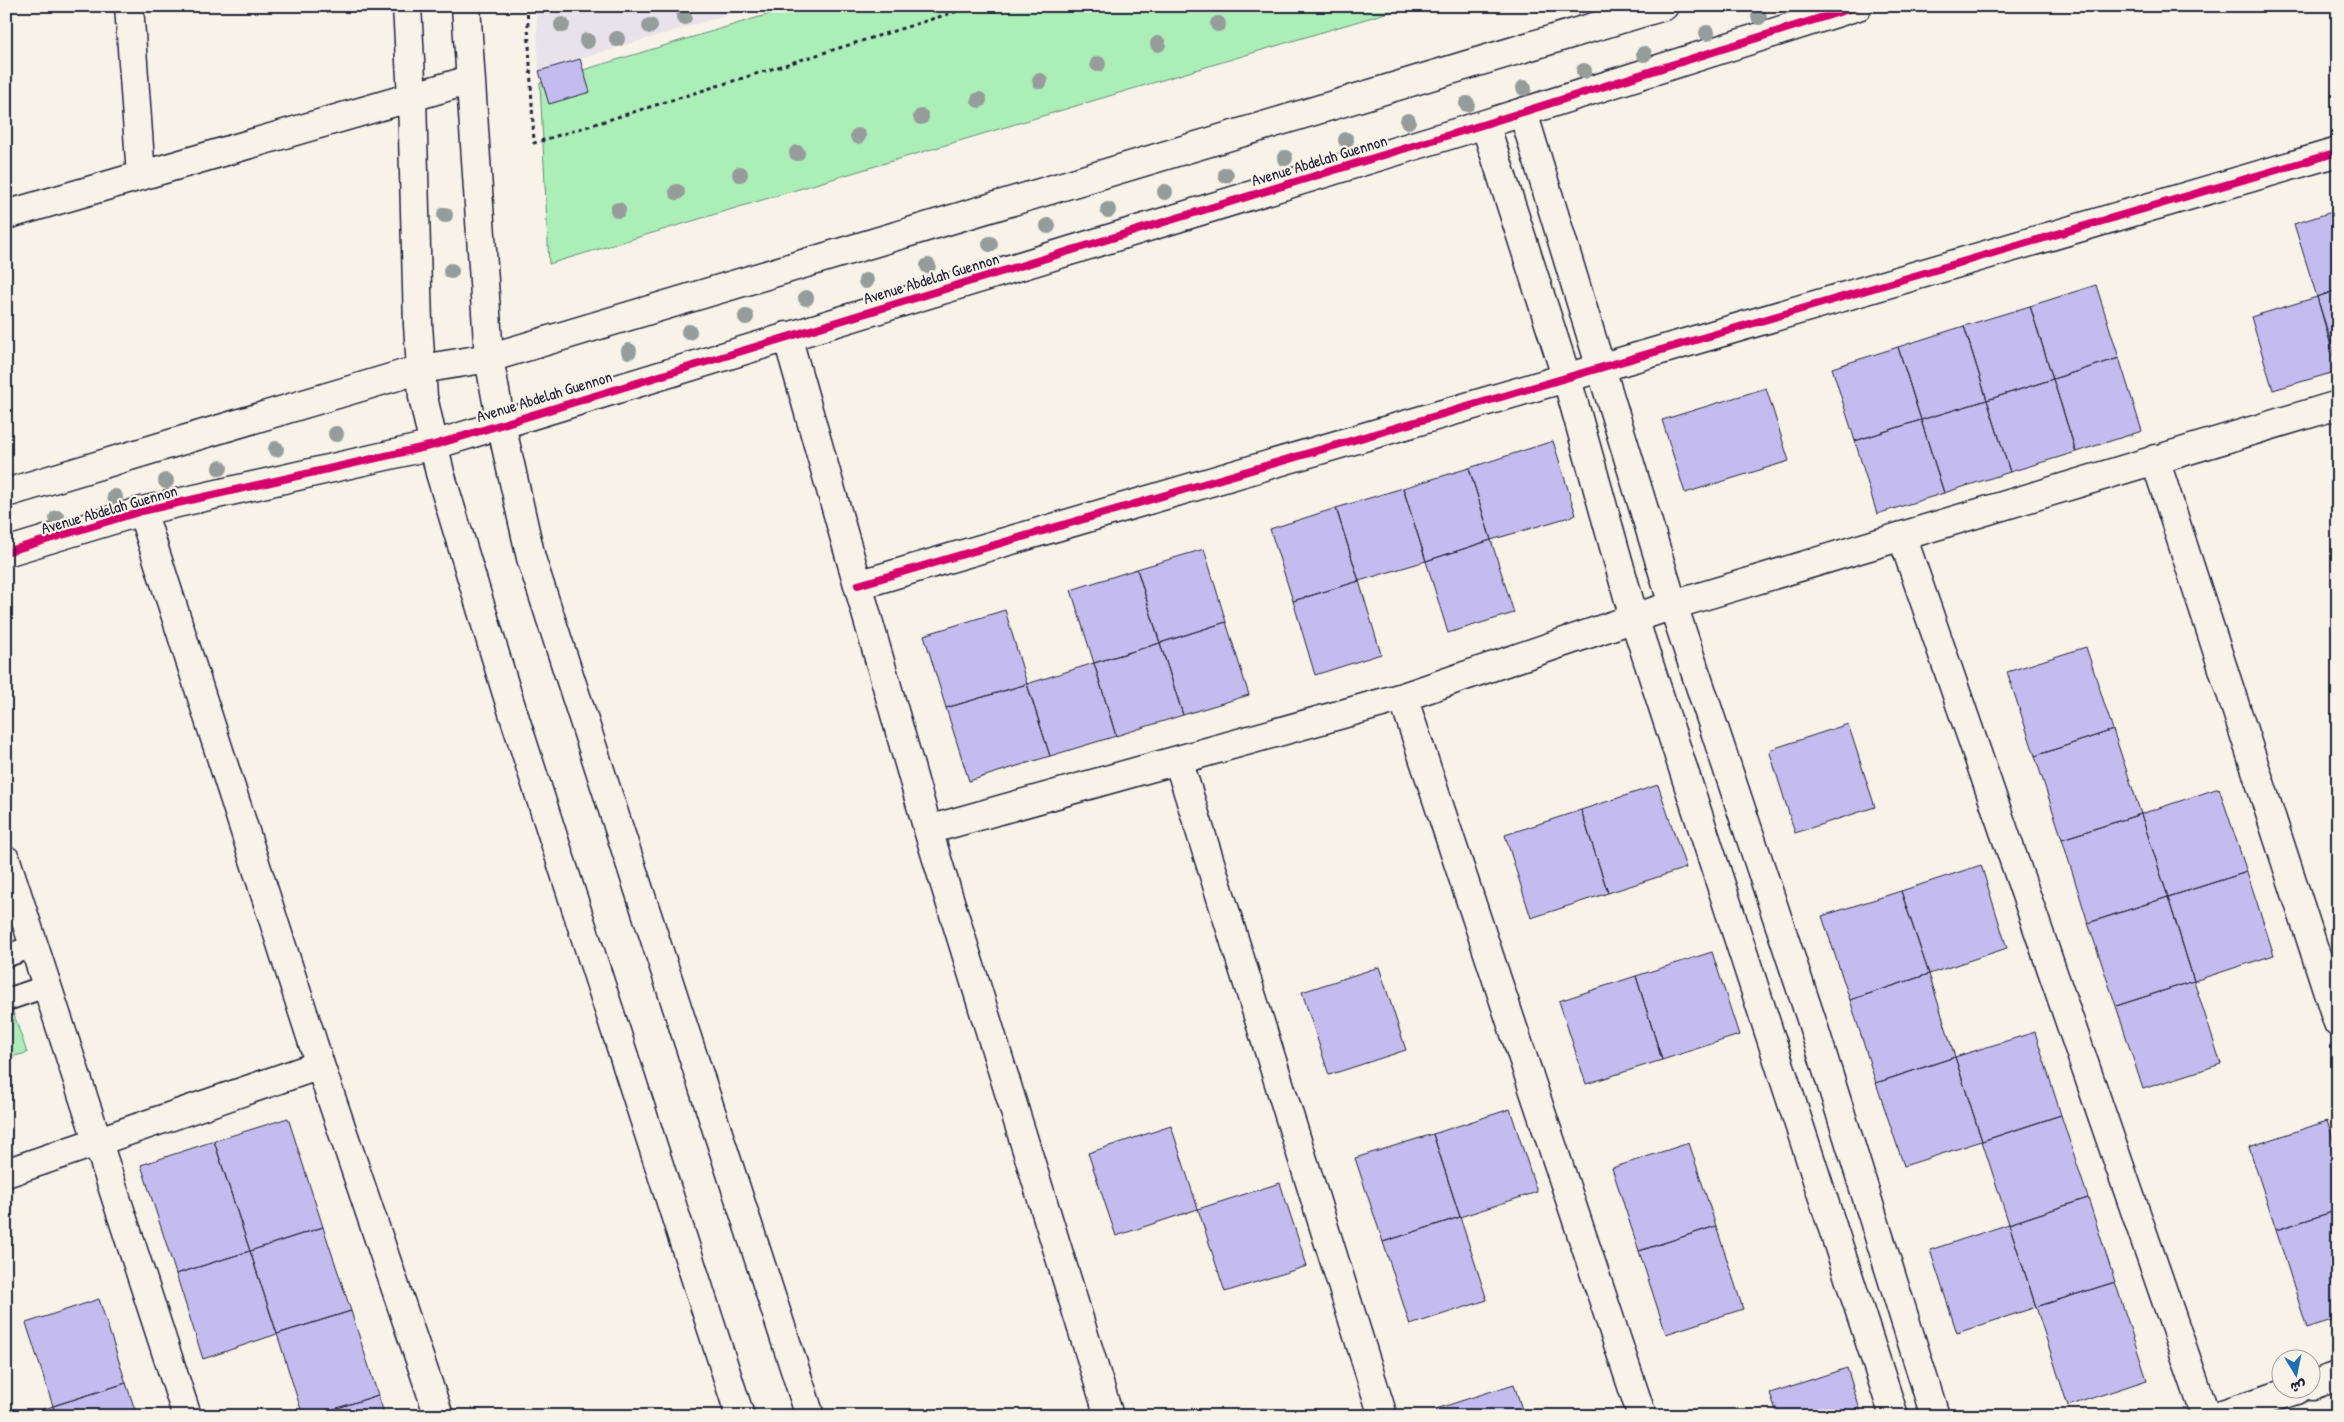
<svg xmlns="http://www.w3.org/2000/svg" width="2344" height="1422" viewBox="0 0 2344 1422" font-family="'Patrick Hand','Playpen Sans Arabic',sans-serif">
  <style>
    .built { fill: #e8e2ea }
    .green { fill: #aceeb7; stroke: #678879 }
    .building { fill: #c4bcee; stroke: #22223b }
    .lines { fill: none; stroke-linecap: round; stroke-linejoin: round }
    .service-casing { stroke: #22223b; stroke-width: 25 }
    .minor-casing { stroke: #22223b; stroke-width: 31 }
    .secondary-casing { stroke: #22223b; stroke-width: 31 }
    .path { stroke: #22223b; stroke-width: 3; stroke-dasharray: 4 4; stroke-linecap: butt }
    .service { stroke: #f7f3e8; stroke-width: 21 }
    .minor { stroke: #f7f3e8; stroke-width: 28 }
    .secondary { stroke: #f7f3e8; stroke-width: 28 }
    .cycleway-casing { stroke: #f7f3e8; stroke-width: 11 }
    .cycleway { stroke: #d6006c; stroke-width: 8 }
    .tree { fill: #959c9a }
    .labels { text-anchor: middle; stroke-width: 4.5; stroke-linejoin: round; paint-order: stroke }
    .street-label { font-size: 16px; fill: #22223b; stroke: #f7f3e8 }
  </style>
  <rect width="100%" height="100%" fill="#f7f3e8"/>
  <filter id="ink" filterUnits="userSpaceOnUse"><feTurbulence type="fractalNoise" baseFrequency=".02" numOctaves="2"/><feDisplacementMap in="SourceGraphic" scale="10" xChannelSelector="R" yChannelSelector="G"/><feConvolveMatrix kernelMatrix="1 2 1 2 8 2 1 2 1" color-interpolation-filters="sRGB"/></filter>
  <g filter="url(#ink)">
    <path class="built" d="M536,6H756L539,71Z"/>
    <path class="green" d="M796,6H1409L549,264L540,83Z
      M11,1006L27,1053L6,1058V1008Z"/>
    <path class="building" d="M580,59L590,92L549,104L539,71Z
      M2338,210V290L2317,297L2294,224Z
      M2096,285L2119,358L2053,379L2030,306Z
      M2338,290V364L2317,297Z
      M2317,297L2338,371L2273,390L2251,317Z
      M2030,306L2053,379L1987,400L1964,326Z
      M1964,326L1987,400L1921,420L1898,347Z
      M1898,347L1921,420L1855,441L1832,368Z
      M2119,358L2142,431L2076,452L2053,379Z
      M2053,379L2076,452L2010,472L1987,400Z
      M1766,388L1789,461L1685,493L1662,420Z
      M1987,400L2010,472L1944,493L1921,420Z
      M1921,420L1944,493L1877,514L1855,441Z
      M1553,441L1576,515L1491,540L1469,468Z
      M1469,468L1491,540L1426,561L1403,488Z
      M1403,488L1426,561L1359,581L1336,508Z
      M1336,508L1359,581L1293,601L1270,529Z
      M1491,540L1514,613L1448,633L1426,561Z
      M1204,549L1226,622L1160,643L1137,569Z
      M1137,569L1160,643L1094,663L1071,590Z
      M1359,581L1381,654L1315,675L1293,601Z
      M1005,610L1027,684L946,708L924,635Z
      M1226,622L1249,695L1183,715L1160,643Z
      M1160,643L1183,715L1116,736L1094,663Z
      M2086,647L2113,730L2035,756L2007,672Z
      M1094,663L1116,736L1050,756L1027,684Z
      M1027,684L1050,756L969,781L946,708Z
      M1848,724L1875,807L1795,833L1769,750Z
      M2113,730L2141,814L2062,839L2035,756Z
      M1658,785L1686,868L1608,893L1581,810Z
      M2219,788L2247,872L2168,897L2141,814Z
      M1581,810L1608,893L1531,918L1505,835Z
      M2141,814L2168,897L2088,923L2062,839Z
      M1981,865L2007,948L1929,974L1901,891Z
      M2247,872L2274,955L2194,981L2168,897Z
      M1901,891L1929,974L1850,1000L1822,916Z
      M2168,897L2194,981L2116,1006L2088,923Z
      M1712,952L1739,1035L1662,1060L1636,976Z
      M1379,967L1406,1050L1329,1075L1302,992Z
      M1929,974L1955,1057L1876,1083L1850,1000Z
      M1636,976L1662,1060L1586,1084L1559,1001Z
      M2194,981L2221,1064L2143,1089L2116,1006Z
      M2035,1032L2061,1115L1982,1141L1955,1057Z
      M1955,1057L1982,1141L1904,1166L1876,1083Z
      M1510,1109L1537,1192L1460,1217L1433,1134Z
      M2061,1115L2088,1198L2009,1224L1982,1141Z
      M288,1118L323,1227L250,1251L214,1141Z
      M2327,1121L2338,1153V1210L2276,1230L2249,1147Z
      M1171,1126L1198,1209L1116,1236L1088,1153Z
      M1433,1134L1460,1217L1383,1242L1355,1158Z
      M214,1141L250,1251L176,1274L141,1165Z
      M1689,1143L1716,1226L1639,1251L1612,1168Z
      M1280,1183L1307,1266L1225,1292L1198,1209Z
      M2088,1198L2115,1282L2036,1307L2009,1224Z
      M2338,1210V1318L2307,1328L2276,1230Z
      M1460,1217L1487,1300L1410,1325L1383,1242Z
      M2009,1224L2036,1307L1957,1333L1930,1250Z
      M1716,1226L1743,1309L1666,1334L1639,1251Z
      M323,1227L351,1311L277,1334L250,1251Z
      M250,1251L277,1334L203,1359L176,1274Z
      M2115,1282L2147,1380L2068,1406L2036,1307Z
      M99,1299L126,1383L53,1406L26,1323Z
      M351,1311L378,1395L313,1416H303L277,1334Z
      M1847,1368L1862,1416H1778L1770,1393Z
      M126,1383L137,1416H56L53,1406Z
      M1514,1384L1524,1416H1439L1436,1409Z
      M378,1395L385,1416H313Z
      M53,1406L56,1416H24Z"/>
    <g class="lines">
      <g class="service-casing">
        <path id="service" d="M6,956L34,946
          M6,1000L47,986"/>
      </g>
      <g class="minor-casing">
        <path id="minor" d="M129,6L141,176
          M1523,112L1673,605L1813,1025L1935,1416
          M1485,124L1567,379L1634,618L1894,1416
          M6,215L470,80
          M787,336L928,830L1109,1416
          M2155,459L2338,1023
          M6,493L421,369L489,358L1664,6
          M142,511L320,1065L439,1416
          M1902,536L2206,1416
          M6,552L142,511L434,445L1485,124L1858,6
          M858,585L2338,152
          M1403,697L1642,1416
          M1178,760L1383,1416
          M928,830L1403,697L1673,605L2338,405
          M6,860L187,1416
          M6,1173L320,1065
          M2312,1385L2338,1376
          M2216,1416L2296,1390"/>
      </g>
      <g class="secondary-casing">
        <path id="secondary" d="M407,6L412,97L418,325L423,397L440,473L507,694L740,1416
          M466,6L489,358L501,424L531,558L810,1416"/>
      </g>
      <path class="path" d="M527,6L534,143L974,6"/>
      <use href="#service" class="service"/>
      <use href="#minor" class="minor"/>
      <use href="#secondary" class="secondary"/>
      <g class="cycleway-casing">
        <path id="cycleway" d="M6,552L142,511L434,445L1485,124L1858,6
          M858,585L2338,152"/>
      </g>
      <use href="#cycleway" class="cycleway"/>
    </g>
    <g class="tree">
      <circle cx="684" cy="17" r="8"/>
      <circle cx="1759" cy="17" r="8"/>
      <circle cx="1218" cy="24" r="8"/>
      <circle cx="562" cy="25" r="8"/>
      <circle cx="650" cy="26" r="8"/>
      <circle cx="1707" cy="33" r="8"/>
      <circle cx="617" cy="39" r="8"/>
      <circle cx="587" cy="41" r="8"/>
      <circle cx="1158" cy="44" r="8"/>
      <circle cx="1644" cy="54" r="8"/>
      <circle cx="1098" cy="64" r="8"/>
      <circle cx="1584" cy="71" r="8"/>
      <circle cx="1040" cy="81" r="8"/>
      <circle cx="1524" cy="88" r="8"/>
      <circle cx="979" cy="100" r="8"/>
      <circle cx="1467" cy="104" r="8"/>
      <circle cx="921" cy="117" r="8"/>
      <circle cx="1408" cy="121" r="8"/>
      <circle cx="858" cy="136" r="8"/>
      <circle cx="1346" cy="140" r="8"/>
      <circle cx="797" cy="153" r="8"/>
      <circle cx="1285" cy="158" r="8"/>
      <circle cx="740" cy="174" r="8"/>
      <circle cx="1226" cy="175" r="8"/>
      <circle cx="677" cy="192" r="8"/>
      <circle cx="1165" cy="192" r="8"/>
      <circle cx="618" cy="210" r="8"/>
      <circle cx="1108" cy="210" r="8"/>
      <circle cx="445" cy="215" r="8"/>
      <circle cx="1048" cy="226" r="8"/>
      <circle cx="990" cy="244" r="8"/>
      <circle cx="928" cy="266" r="8"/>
      <circle cx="451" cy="271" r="8"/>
      <circle cx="866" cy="281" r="8"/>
      <circle cx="806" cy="298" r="8"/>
      <circle cx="746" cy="317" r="8"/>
      <circle cx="689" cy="332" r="8"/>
      <circle cx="629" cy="351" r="8"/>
      <circle cx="336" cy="434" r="8"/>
      <circle cx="276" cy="449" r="8"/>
      <circle cx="220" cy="468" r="8"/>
      <circle cx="166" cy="481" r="8"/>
      <circle cx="115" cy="497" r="8"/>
      <circle cx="57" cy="518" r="8"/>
    </g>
  </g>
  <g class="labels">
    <g class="street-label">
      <text transform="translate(1319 160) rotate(-17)" y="6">Avenue Abdelah Guennon</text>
      <text transform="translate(931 278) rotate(-17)" y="6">Avenue Abdelah Guennon</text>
      <text transform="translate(544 396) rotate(-17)" y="6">Avenue Abdelah Guennon</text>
      <text transform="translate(109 509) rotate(-16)" y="6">Avenue Abdelah Guennon</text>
    </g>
  </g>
  <rect width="2344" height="1422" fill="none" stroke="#f7f3e8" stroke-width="25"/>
  <rect x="12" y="12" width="2319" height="1397" fill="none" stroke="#22223b" stroke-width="2" filter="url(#ink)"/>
  <g transform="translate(2296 1374) rotate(170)"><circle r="24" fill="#f7f3e8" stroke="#a29fa3"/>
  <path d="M0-4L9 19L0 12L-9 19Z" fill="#1f6fb2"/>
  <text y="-8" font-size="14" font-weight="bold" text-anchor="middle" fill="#22223b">ش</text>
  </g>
</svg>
